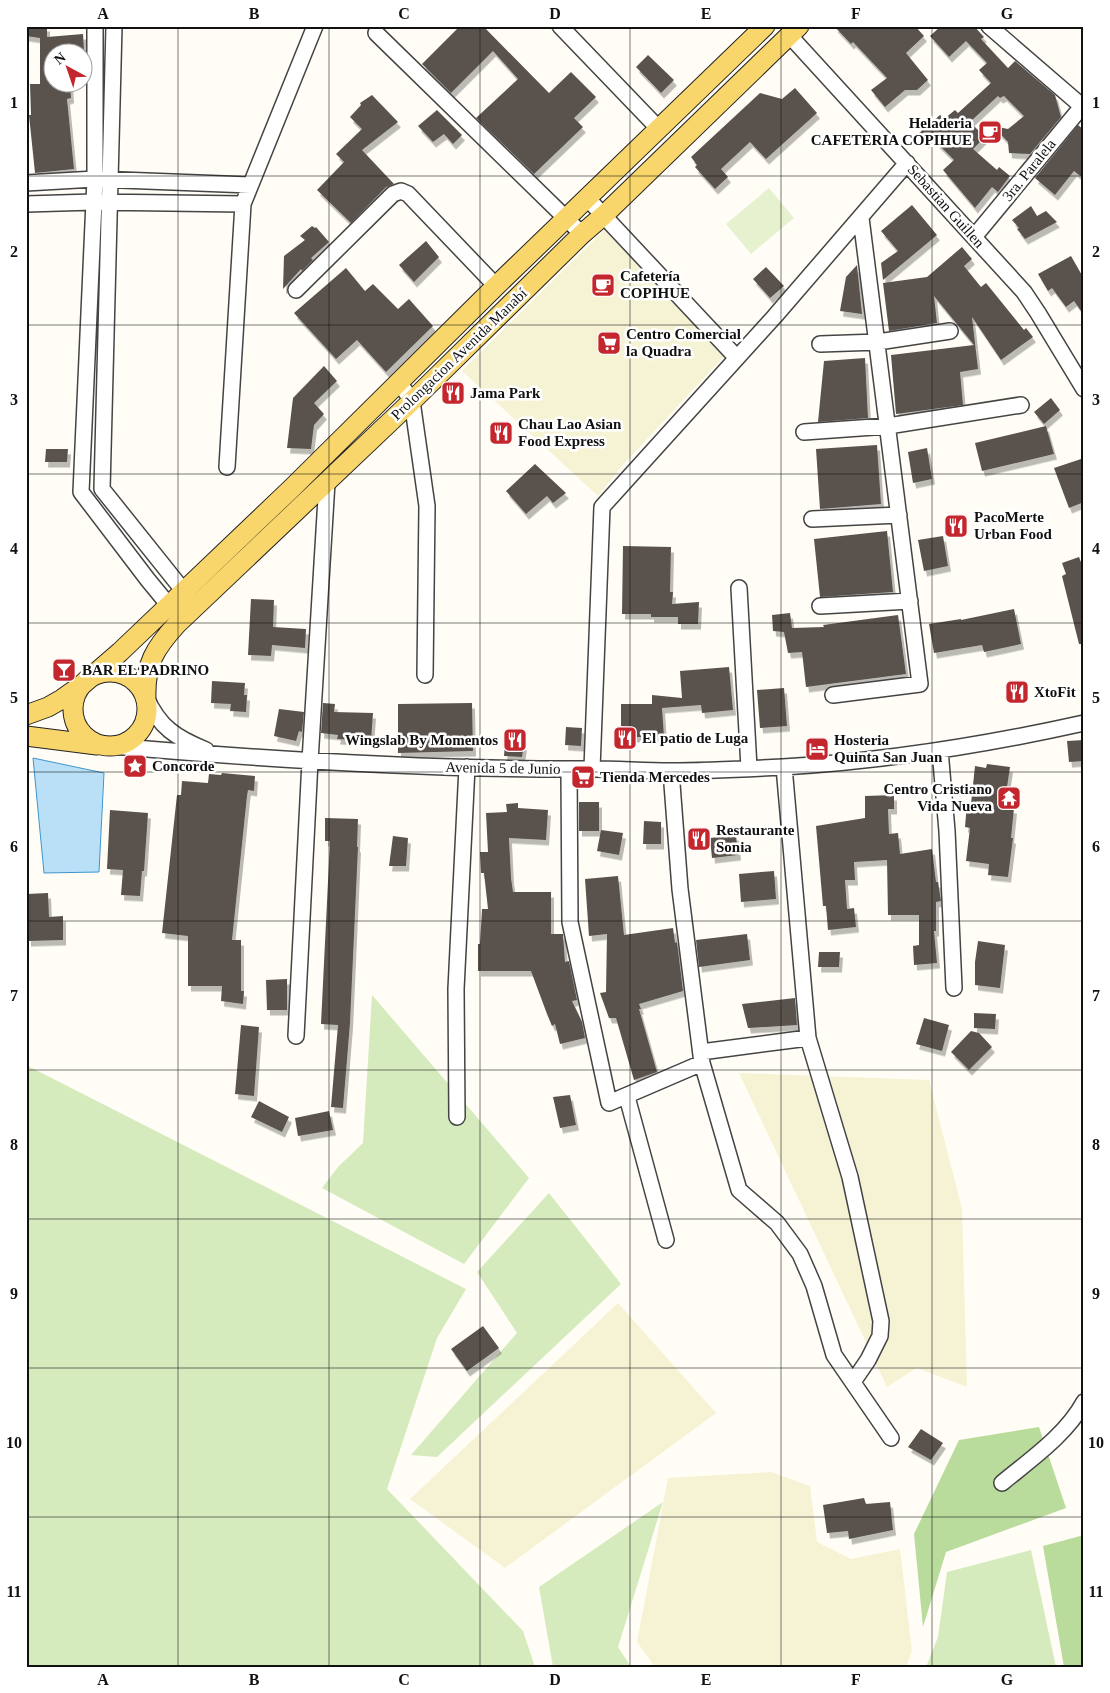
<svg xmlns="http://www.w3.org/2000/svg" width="1110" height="1693" viewBox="0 0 1110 1693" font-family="Georgia,serif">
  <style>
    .farmland { fill: #f6f3d4 }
    .green { fill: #d5ebbd }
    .forest { fill: #b9dc9c }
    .pitch { fill: #e6f2cf }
    .water { fill: #b9e0f7; stroke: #3f96cf }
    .building { fill: #5a524d; filter: url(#shadow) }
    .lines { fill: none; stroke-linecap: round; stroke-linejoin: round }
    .minor-casing { stroke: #444; stroke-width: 18 }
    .major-casing { stroke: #222; stroke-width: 21 }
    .minor { stroke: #fff; stroke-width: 15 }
    .major { stroke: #f9d66b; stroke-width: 19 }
    .grid { fill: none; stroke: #111; stroke-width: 1; stroke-opacity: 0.55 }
    .labels { text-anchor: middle; stroke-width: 5; stroke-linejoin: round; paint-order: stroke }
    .poi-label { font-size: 15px; font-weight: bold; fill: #111; stroke: #fff; text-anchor: start }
    .street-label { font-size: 15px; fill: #111; stroke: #fff }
    .neatline { fill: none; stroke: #111; stroke-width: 2 }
    .grid-label { font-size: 16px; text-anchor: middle; font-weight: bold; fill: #111 }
  </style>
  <defs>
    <filter id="shadow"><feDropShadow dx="3" dy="5.5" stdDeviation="0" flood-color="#0004"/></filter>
  </defs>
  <rect width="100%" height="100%" fill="#fffdf5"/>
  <path class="farmland" d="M612,222L729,351L621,467L598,496L462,371Z
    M739,1073L929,1080L962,1209L967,1387L917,1368L887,1387Z
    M618,1303L716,1413L505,1568L410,1499Z
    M771,1472L810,1486L817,1542L851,1559L900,1549L912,1651L906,1667H655L637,1642L668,1478Z"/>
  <path class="green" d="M372,995L529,1178L464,1264L322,1188L338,1167L363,1143Z
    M26,1065L466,1289L437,1338L387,1489L523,1631L535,1667H26Z
    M549,1193L621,1284L437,1457L411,1455L517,1333L477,1272Z
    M663,1502L618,1647L631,1667H553L539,1587Z
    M1031,1550L1056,1667H926L938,1637L947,1572Z"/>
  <path class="forest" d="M1039,1427L1066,1508L946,1552L923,1627L914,1534L959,1440Z
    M1084,1535V1667H1064L1043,1546Z"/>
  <path class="pitch" d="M769,188L794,218L751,254L726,224Z"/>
  <path class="water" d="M33,758L104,773L99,872L44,873Z"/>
  <path class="building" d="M26,26H47V37L83,34L84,51L52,52V82H70L71,98L67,99L74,169L35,173L29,115H31L30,84H40V38L26,36Z
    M460,26H483L549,93L571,72L596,97L574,118L583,127L534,174L476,118L518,79L493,51L451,93L422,64Z
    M834,26H915L924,36L906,53L928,80L917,90H905L885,107L871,90L887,78L853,42L851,44Z
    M941,26H974L984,37L981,39L1008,68L1015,61L1055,95L1061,117L1030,154L1009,153L1008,142L993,126L1008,129L1024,116L1004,96L1000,98L998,96L970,122L985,137L973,149L997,170L999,167L1010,176L998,192L992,187L975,208L943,170L954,160L932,138L926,143L918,134L940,115L944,119L955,110L958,113L991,83L979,70L987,63L966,41L949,57L930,36Z
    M648,55L674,80L661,93L636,67Z
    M795,88L817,113L766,159L750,142L721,169L728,177L715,189L695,167L697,165L691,157L760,93L782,99Z
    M372,95L398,122L362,150L394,184L386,187L351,223L317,190L344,162L336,154L362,129L350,117L361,105L360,103Z
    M437,110L462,135L453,144L444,134L433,142L418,126Z
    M1078,125L1084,130V179L1074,171L1055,195L1035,178Z
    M912,205L937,235L883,280L881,263L898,251L881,231Z
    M1031,206L1037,216L1046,211L1057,222L1025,239L1017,229L1019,228L1012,220Z
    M312,226L315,228L316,227L329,242L311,258L313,260L302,271L301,269L283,289L284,256L305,240L300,236Z
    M426,241L439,257L414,282L399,265Z
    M962,247L972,259L964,266L981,287L986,283L1024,330L1026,328L1033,337L1001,360L972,317L978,369L960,372L963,405L896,414L891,355L974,345L934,296L937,323L889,331L883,283L927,277Z
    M1071,256L1084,279V315L1074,301L1066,307L1052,288L1048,291L1038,274Z
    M857,265L862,314L840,311L846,277Z
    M766,267L784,286L770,298L753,279Z
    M346,268L365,291L373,284L398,309L409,299L433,326L386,372L357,340L336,359L294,313Z
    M865,358L868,418L818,422L824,361Z
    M324,366L337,381L314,403L324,414L314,425L311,449L287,448L293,398Z
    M1051,398L1060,410L1044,424L1034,412Z
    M1046,426L1054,454L982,471L975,443Z
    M877,445L881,504L820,509L816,449Z
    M927,448L932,479L913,483L908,452Z
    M46,449H68L67,462H45Z
    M1084,458V502L1069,508L1054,468Z
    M535,464L566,493L553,503L547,496L526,514L506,491Z
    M887,531L893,592L820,597L814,539Z
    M943,536L948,566L924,571L918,540Z
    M623,546L671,547L670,592H673L672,604L699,602L698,624H678V617H651V614H622Z
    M1079,557L1084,570V644H1079L1062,576L1066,574L1062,563Z
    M251,599L274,600L273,627L306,629L305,648L272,645L271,656L248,655Z
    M1014,609L1021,644L984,652L982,645L934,653L929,624L961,619V620Z
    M790,613L792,628L824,627L823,625L898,615L906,674L806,687L802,652L788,653L784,632L773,631L772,615Z
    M729,667L733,710L702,713L701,705L662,708L664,737H634L633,728L621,726V704H652V695L682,698L680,671Z
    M212,681L245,683L244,695H247L246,712L230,711L231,704L211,703Z
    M784,688L787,726L760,728L757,690Z
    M323,703L335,704L334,712L373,713L371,741L337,739L338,735L321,733Z
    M472,703L473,751L398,753V704Z
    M279,709L304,712L302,732L299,731L296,741L274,736Z
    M566,727L582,728L581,746L565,745Z
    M1084,740V761L1069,762L1067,741Z
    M505,744L524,745L522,757L504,756Z
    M987,764L1010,767L1004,807L1014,808L1011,838H1013L1008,877L988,875L989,864L966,861L970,828L965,827L967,803L971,804L975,766L986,768Z
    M222,773L255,776L254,791L248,790L247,796L232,940H241V991H244L243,1004L221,1001L222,986H188V936L162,933L177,795H181L182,781L208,783L209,774L221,775Z
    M894,795V809H888L889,834L898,833L900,854L932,849L936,882H938L940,895L941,901L936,902V931H934L937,963L914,965L913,946L919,945V915H888L887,860L854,862L855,880H845L847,909L854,908L856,927L828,930L826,906H823L816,826L865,818V796Z
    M579,802H599V831H579Z
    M518,803V808L548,810L546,840L509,838L511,878L513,892H551V934H563L565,962L569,961L577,1000L572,1001L582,1022L585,1038L560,1044L555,1024L552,1026L547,1014L531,971H478V944H480L482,909H488L484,873H481L480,852H488L486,813L507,812L506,804Z
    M110,810L148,813L144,871H142L140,896L121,895L123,870L107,869Z
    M325,818L358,819L357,847H358L350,1023L343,1108L331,1107L338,1025L321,1024L330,841H325Z
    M644,821L661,822V844H643Z
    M601,830L623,833L619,855L597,851Z
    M736,835L738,855L712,858L710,838Z
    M393,836L408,838L406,866H389Z
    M774,871L776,899L741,902L739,874Z
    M618,876L624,935L673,928L675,943L677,942L683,991L639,1004L641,1009H639L657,1072L634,1080L616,1018H609L600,993L606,992L607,934L589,936L585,879Z
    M48,893L49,917L63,916V940L28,941L27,894Z
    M747,934L750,960L699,967L696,940Z
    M978,941L1005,945L1000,988L975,985V962Z
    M819,952H840L839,967H818Z
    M287,979V1010H267L266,980Z
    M795,998L797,1025L748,1028L742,1004Z
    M974,1013L996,1014L995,1029L974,1028Z
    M924,1018L949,1025L942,1051L916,1044Z
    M241,1025L259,1027L254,1096L235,1094Z
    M971,1031L979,1033L992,1047L969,1070L951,1052Z
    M570,1095L576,1125L560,1128L553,1097Z
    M259,1101L289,1117L282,1132L251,1117Z
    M329,1111L333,1130L298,1136L295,1118Z
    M483,1326L499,1348L467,1371L451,1349Z
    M921,1429L943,1443L931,1460L908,1447Z
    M864,1498L866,1504L890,1502L893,1530L849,1539L848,1531L827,1533L823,1505Z"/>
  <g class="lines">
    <g class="minor-casing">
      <path id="minor" d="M95,26V179L81,492L148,580L176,614
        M114,26L102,489L190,599
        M560,26L659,129
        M989,26L1084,108
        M376,33L582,234
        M790,36L1024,292L1038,313L1084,389
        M26,183L95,179L250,185
        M588,199L737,358
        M26,204L94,202L243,204
        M974,237L1084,104
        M296,290L393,194L401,191L408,194L496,286
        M820,344L878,342L950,331
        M399,382L412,401L427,506L425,675
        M804,432L888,426L1021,405
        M227,467L243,204L315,26
        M812,519L899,515
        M739,588L749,768
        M820,606L910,601
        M833,695L920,684L861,218
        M146,697C159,727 176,738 206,750
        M112,746C271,760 432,770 592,769C618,769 644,771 670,771C708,771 746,769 783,767C884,761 985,745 1084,723
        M940,750L947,831L954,988
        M784,767L808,1038L850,1177L881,1321L880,1336L868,1360L853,1382
        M592,769L602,507L775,316L907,163
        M569,770L570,922L609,1103L702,1063
        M671,771L680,889L702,1063L739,1190L777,1223L800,1254L814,1286L834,1355L891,1438
        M296,1036L310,761L327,482
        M701,1052L808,1038
        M627,1097L666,1240
        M457,1117L456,989L467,767
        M1002,1483C1031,1459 1066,1435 1084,1402"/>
    </g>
    <g class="major-casing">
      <path id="major" d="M73 709a37 37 0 1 1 74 0a37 37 0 1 1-74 0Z
        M146,697C145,664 155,648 177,624L412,401L582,234L604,215L799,26
        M26,715L48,707L62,699L83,684L120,652L292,488L496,286L765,26
        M26,736L97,745"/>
    </g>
    <use href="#minor" class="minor"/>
    <use href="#major" class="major"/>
  </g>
  <path class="grid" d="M178,26V1667M329,26V1667M480,26V1667M630,26V1667M781,26V1667M932,26V1667M26,176H1084M26,325H1084M26,474H1084M26,623H1084M26,772H1084M26,921H1084M26,1070H1084M26,1219H1084M26,1368H1084M26,1517H1084"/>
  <defs>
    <g id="cafe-square" transform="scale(1.25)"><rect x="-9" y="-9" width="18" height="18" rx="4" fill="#c4262e" stroke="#fff"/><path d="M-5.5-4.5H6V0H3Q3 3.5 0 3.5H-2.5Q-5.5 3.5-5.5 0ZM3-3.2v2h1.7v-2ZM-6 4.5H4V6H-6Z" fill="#fff"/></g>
    <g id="supermarket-square" transform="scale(1.25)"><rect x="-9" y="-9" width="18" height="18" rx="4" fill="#c4262e" stroke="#fff"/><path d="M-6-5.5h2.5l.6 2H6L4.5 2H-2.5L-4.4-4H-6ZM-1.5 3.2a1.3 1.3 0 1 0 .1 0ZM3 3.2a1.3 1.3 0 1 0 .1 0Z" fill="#fff"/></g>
    <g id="restaurant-square" transform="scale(1.25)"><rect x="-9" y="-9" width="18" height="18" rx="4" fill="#c4262e" stroke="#fff"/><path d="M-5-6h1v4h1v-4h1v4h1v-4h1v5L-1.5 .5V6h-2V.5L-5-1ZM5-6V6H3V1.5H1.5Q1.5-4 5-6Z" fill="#fff"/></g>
    <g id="bar-square" transform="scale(1.25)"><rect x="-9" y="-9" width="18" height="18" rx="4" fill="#c4262e" stroke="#fff"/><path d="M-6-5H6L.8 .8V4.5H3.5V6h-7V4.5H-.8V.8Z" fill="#fff"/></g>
    <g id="hotel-square" transform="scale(1.25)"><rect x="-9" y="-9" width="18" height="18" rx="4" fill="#c4262e" stroke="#fff"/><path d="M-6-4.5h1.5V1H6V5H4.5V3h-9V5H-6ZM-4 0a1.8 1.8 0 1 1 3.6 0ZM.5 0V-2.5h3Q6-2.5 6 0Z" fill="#fff"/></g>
    <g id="sight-square" transform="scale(1.25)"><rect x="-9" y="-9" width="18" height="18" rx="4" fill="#c4262e" stroke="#fff"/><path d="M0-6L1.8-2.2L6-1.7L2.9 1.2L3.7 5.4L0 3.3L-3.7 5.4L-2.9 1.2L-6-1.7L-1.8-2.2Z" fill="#fff"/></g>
    <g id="temple-square" transform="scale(1.25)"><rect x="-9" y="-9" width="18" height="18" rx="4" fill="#c4262e" stroke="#fff"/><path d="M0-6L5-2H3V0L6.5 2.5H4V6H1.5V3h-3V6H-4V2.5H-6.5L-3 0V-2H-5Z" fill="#fff"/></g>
  </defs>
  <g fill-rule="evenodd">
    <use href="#cafe-square" x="990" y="132"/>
    <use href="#cafe-square" x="603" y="285"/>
    <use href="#supermarket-square" x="609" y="343"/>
    <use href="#restaurant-square" x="453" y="393"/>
    <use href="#restaurant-square" x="501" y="433"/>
    <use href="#restaurant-square" x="956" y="526"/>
    <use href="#bar-square" x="64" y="670"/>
    <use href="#restaurant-square" x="1017" y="692"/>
    <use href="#restaurant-square" x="625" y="738"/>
    <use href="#restaurant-square" x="515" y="740"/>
    <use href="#hotel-square" x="817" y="749"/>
    <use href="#sight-square" x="135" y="766"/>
    <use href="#supermarket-square" x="583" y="777"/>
    <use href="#temple-square" x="1009" y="798"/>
    <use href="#restaurant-square" x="699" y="839"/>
  </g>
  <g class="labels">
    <g class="poi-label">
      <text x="972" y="128" text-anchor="end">Heladeria<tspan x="972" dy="17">CAFETERIA COPIHUE</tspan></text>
      <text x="620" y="281">Cafetería<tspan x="620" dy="17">COPIHUE</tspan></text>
      <text x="626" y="339">Centro Comercial<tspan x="626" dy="17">la Quadra</tspan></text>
      <text x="470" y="398">Jama Park</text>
      <text x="518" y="429">Chau Lao Asian<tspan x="518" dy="17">Food Express</tspan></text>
      <text x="974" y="522">PacoMerte<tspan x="974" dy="17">Urban Food</tspan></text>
      <text x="82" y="675">BAR EL PADRINO</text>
      <text x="1034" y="697">XtoFit</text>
      <text x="642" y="743">El patio de Luga</text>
      <text x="498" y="745" text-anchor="end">Wingslab By Momentos</text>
      <text x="834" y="745">Hosteria<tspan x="834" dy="17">Quinta San Juan</tspan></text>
      <text x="152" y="771">Concorde</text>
      <text x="600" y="782">Tienda Mercedes</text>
      <text x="992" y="794" text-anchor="end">Centro Cristiano<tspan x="992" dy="17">Vida Nueva</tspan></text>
      <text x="716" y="835">Restaurante<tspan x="716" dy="17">Sonia</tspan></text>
    </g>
    <g class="street-label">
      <text transform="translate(1029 170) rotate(-51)" y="5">3ra. Paralela</text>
      <text transform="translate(946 206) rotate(48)" y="5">Sebastian Guillen</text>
      <text transform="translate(459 354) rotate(-44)" y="5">Prolongacion Avenida Manabí</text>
      <text transform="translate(503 768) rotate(1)" y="5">Avenida 5 de Junio</text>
    </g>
  </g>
  <rect width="1110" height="1693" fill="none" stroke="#ffffff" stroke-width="55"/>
  <g transform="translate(68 68) rotate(320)"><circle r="24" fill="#ffffff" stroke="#a0a0a0"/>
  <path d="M0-4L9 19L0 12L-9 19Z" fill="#c4262e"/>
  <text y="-8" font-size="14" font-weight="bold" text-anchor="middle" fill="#111111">N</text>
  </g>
  <rect x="28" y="28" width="1054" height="1638" class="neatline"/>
  <g class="grid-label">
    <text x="103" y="19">A</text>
    <text x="254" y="19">B</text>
    <text x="404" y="19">C</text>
    <text x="555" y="19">D</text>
    <text x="706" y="19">E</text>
    <text x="856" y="19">F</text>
    <text x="1007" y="19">G</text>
    <text x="14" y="108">1</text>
    <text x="1096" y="108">1</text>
    <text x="14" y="257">2</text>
    <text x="1096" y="257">2</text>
    <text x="14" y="405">3</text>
    <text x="1096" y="405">3</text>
    <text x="14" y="554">4</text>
    <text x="1096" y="554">4</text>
    <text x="14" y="703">5</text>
    <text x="1096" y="703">5</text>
    <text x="14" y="852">6</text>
    <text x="1096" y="852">6</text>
    <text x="14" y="1001">7</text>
    <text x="1096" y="1001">7</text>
    <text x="14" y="1150">8</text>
    <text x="1096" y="1150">8</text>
    <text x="14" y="1299">9</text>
    <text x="1096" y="1299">9</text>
    <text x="14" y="1448">10</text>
    <text x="1096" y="1448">10</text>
    <text x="14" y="1597">11</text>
    <text x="1096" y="1597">11</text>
    <text x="103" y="1685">A</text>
    <text x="254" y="1685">B</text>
    <text x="404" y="1685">C</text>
    <text x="555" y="1685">D</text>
    <text x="706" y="1685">E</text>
    <text x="856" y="1685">F</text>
    <text x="1007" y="1685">G</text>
  </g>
</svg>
